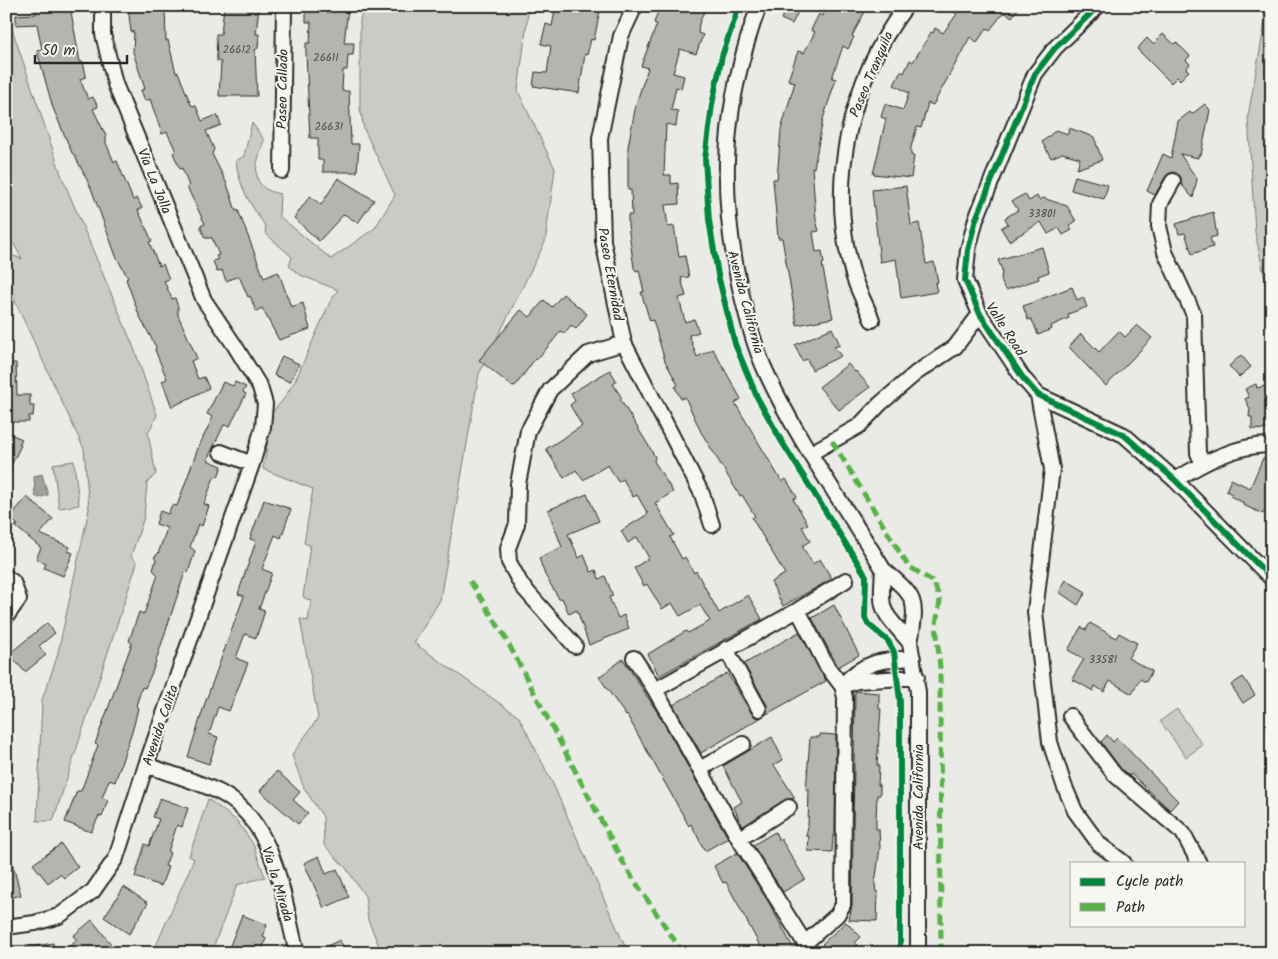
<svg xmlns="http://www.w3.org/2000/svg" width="1278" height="959" viewBox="0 0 1278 959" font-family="Kalam,sans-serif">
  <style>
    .green { fill: #cacac7; stroke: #7a7a79 }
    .water { fill: #a1a19e; stroke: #727270 }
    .building { fill: #b4b4b1; stroke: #2b2b2b }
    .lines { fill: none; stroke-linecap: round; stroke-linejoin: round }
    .minor-casing { stroke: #2b2b2b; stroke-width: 18 }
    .minor { stroke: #f6f6f2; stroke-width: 14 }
    .quiet { stroke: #56b246; stroke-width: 5; stroke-dasharray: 10 5; stroke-linecap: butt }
    .cycleway-casing { stroke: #f6f6f2; stroke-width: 9 }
    .cycleway { stroke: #00873e; stroke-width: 6 }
    .labels { text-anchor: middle; stroke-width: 4; stroke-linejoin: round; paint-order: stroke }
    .number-label { font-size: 11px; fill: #4d4d4c }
    .street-label { font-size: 14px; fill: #2b2b2b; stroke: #f6f6f2 }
  </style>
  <rect width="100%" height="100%" fill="#eaeae6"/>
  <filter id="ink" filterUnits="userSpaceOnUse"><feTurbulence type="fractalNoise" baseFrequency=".02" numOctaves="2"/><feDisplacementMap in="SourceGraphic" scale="10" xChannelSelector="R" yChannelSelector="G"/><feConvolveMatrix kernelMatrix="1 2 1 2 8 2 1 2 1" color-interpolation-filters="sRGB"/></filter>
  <g filter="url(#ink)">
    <path class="green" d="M363,6H529L518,91L555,169L545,242L479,374L440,600L414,643L519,717L552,782L628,953H382L368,920L365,896L346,868L324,845L323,817L304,788L292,755L318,718L300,619L308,621L311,601L303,597L310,545L304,543L313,489L263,469L273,411L283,400L295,381L330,302L338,290L300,275L289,266L292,257L265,233L266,227C251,206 239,187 236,161L244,156L252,123L264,140C256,164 247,188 280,194L279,216L331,259L375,228L395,195L364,129L360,108V20Z
      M1268,6H1272V313L1255,232L1248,116Z
      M6,11L62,177L134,348L157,415L148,433L156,474L147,483L144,517L131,556L137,563L53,821H37L42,700L57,657L89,509L84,449L6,282V253L22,259L6,229Z
      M74,461L79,505L59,508L53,464Z
      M1177,709L1203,745L1186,757L1160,721Z
      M208,799L237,821L253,844L265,877L237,885L211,953H150L155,948L194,859L189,856Z"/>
    <path class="water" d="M42,474L48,495L39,498L35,496L34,476Z"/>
    <path class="building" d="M35,6H70L80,62H83L86,75V77L80,79L88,99L93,97L98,107L93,109L106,136V143L114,162L117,161L133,200L137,198L142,208L138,210L152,241L149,242L159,266L163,264L169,279L164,281L172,299L175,298L178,307V315L197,358L191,361L198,379L204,377L209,388L172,407L162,381L167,379L155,350L156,347L139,315L126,279L128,278L116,256L91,188L75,156L72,153L53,108L37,51L42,50L37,24L16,25V15L36,14Z
      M128,6H165L166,41L168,40L176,73L178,72L191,105L196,106L202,121L217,115L221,125L206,131L214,149L212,154L227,184L236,211L238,210L264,278L278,272L279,273L291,307L303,303L310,329L279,340L262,308L256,311L250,296L248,297L239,276L226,281L222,270L217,272L213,261L218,259L216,256L219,255L212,238H205L200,226L205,224L187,187L189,186L182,168L180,169L173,153L176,151L167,132L162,134L150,99L145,101L141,90L145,89L133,52L134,32H131Z
      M224,6H259L256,34H259L258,48L255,50L257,96H219L221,62L217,61L216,34H221Z
      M556,6H601L594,40L591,39L587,55L585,54L579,93L533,86L535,72L547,73L551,46L541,44L546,24L552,26Z
      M660,6H706L699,24L698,33L703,35L696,54L680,49L673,73L684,76L681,89L676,87L671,110L678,111L676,126L666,124L664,175H671V184L678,183L679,204L665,205L668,227L674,226L679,257L685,256L689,277L681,278L686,296L679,298L685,322L694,319L699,332L689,335L697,357L713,349L741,399L735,403L782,482L786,479L797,497L793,499L808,524L802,527L810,541L802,546L813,564L820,559L832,579L783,606L771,582L785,574L752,518L755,516L742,495L740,496L701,432L685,397L681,399L675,387L678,385L665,361L653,320L650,321L641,292H644L639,270L636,271L634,268L628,225V215H632L631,190H628V147L636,104L648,68L641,66L657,24L654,23Z
      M788,6H801L792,24L781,19Z
      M828,6H868L852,36L854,37L848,49L843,46L832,78L836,79L823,119L814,168L812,167L816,220L819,231L813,232L816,252L822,251L824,263L822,264L833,318L797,325L782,238H778L773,179H777L781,130L795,82L788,80L798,51L804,53L815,32L811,30L819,14L822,16Z
      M946,6H1020L1012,17L1004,12L990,30L987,28L977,42L970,37L933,105L928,103L921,128L917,127L911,147V155L914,156L911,178L873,174L886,119L881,117L885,104L903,110L909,93L894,85L901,71L904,73L910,60L913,62L931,32L933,33L935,28L943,33L957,14Z
      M329,8L348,9L344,43H354L353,55H348L347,70H343L342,91H349L351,144H359L357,172H323V160H318V138H310L306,53V43H310L311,22H306V9L329,11Z
      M1163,34L1174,44L1176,42L1190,56L1186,60L1190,64L1186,69L1189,71L1180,80L1177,77L1171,83L1137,49L1147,38L1153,44Z
      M1205,104L1210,110L1201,155H1198V158L1180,154L1197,179L1193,198L1181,184L1180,176L1173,172L1166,176L1155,195L1147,191L1163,154L1171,158L1178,121L1190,112L1192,114Z
      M1069,128L1094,137L1102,160L1077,169L1080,158L1062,153L1051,158L1042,142L1056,130L1068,134Z
      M1075,176L1108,185L1104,199L1071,190Z
      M338,178L374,200L358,223L344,214L319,241L294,218L310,196L321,205Z
      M906,186L911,225L919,223L926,264L934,262L938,282L935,283L937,292L901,298L896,259L880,262L872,190Z
      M1025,194L1029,201L1037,196L1039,200L1043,198L1067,206L1076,221L1069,226L1072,230L1063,235L1059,228L1048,234L1041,222L1009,241L1001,228L1008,224L1005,218L1018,210L1012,201Z
      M1213,212L1217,236L1210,238L1213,247L1192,254L1185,233L1179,234L1176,224Z
      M1042,247L1049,272L1038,276L1039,279L1006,290L1004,288L1001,280L1002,270L998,260Z
      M1072,287L1077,300L1083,297L1087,307L1068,314L1069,318L1051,326L1052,329L1038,335L1034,324L1031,319L1028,320L1023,306Z
      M563,294L587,314L576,329L571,325L564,334L561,331L547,348L536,360L535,359L516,385L513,387L479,360L521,310L530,317L544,300L552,307Z
      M1137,325L1152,338L1106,386L1069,347L1081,334L1099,352L1119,331L1125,337Z
      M832,328L840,345L834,347L841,356L812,370L807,359L802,361L795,345Z
      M1241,355L1251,367L1239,377L1229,366Z
      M282,356L299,364L290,382L274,375Z
      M6,363H16L17,395H30V406H34L33,416H29V422H6Z
      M848,364L855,372L856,371L870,387L839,410L819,387Z
      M610,370L616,380V382L613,384L622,398L620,399L650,448L655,457L654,461L673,492L655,503L674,535L670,537L682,559L685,557L694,573L696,571L719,613L748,595L762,619L659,676L648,654L686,631L688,633L710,621L700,605L680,616L672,603L662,609L647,584L644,586L634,568L649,558L637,537L628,543L621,531L648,514L637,495L633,497L623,479L618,482L608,465L583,480L576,470L564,478L546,449L582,426L570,405L575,401L571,393Z
      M223,382L233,386L235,382L246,387L243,392L246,394L230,426L224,425L207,460L222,466L218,477L215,476L213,480L204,504L209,506L202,526L198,524L190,547L195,551L188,573L185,572L153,670L145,688L142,687L136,706L138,708L134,725L115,782L109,780L102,798L108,800L102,817L99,816L91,832L65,822L77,791H81L98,745L95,744L132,643L129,641L139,612L144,614L158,575L153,570L156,560L154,557L158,554L167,528L156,524L160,511L168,514L172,505L177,506L198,448L213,417L207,414Z
      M1256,384L1257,388L1264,386L1272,403L1270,430L1252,429V417H1249L1250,409L1245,399L1249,397L1245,389Z
      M6,432L22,439L19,444L21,445L6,476Z
      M1263,458L1272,462V496L1263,514L1243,505L1244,503L1230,496L1232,494L1226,491L1231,479L1250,488Z
      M587,494L599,521L568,534L579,558L584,555L591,572L596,570L599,579L605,576L613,596L609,597L618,618L624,615L629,629L589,645L577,610L569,614L562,598L559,599L558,597L545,575L539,558L562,547L548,510Z
      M27,497L53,519L40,534L70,547L68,551L73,553L63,576L44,568L46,563L36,559L41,548L15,526L18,525L9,518Z
      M264,500L291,509L281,538L275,535L262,569L272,573L259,609L265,611L256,638L245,634L236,658L248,663L229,711L218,707L209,734L218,737L209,764L188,757L205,703L244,596L238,594L256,541L250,539Z
      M1066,580L1086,592L1078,605L1059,592Z
      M834,605L859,655L838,667L812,618Z
      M47,623L55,633L39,646L46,655L25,672L9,654Z
      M1090,623L1116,638L1119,633L1137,643L1128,658L1152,671L1146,682L1140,679L1132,694L1110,681L1104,692L1095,686L1093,691L1072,679L1084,659L1068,650L1081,627L1086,630Z
      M799,632L826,681L765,715L767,705L744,664Z
      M623,659L658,713L728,838L705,851L691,824L689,826L627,715L626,716L599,677Z
      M727,673L752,714L755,717H762L701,753L673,705Z
      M1243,677L1255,695L1243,703L1231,685Z
      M855,691L879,693V709H881L877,765H879L878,785L880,786V795H877L876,820V829H879L880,848L875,884L876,892H878L877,921L849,920L852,905Z
      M820,734L836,735L835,836H833L832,852L808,851L809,836H806L808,826L809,789L806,791L810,737H820Z
      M1107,735L1113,742L1117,738L1178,801L1170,810L1131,774L1129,776L1121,769L1101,742Z
      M772,737L783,760L774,765L795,798L784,800L742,827L734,807L742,802L723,766Z
      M277,771L300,792L293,800L308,813L298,824L260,791Z
      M160,798L188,808L182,827L177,825L168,852L170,853L165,866L168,867L161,886L135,877L145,844L149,846L159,819L153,817Z
      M775,832L779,840L781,839L805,879L783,892L753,845Z
      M61,844L78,867L64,878L60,874L48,883L33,864Z
      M6,851H9L21,895L6,899Z
      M737,853L768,901L796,953H767L759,944L726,882L723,883L714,866Z
      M319,856L326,874L337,869L349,897L324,908L304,863Z
      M124,887L148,903L129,934L104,917Z
      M242,915L267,925L263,937L266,938L261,953H242L229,948Z
      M92,920L111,944L100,953H62L77,940L73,936Z
      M846,922L861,937L855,943L858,945L851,953H820L825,946L822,944Z
      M340,940L346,953H312Z
      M53,943L55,953H25V948Z"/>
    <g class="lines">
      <g class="minor-casing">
        <path id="minor" d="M635,6L621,36L600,138L603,241L624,343L702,494L712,525
          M759,6C723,103 718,187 740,288C747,317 754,347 767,374C798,442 844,504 883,569
          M1098,6L1055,48L1035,74L976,219L968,250L965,280L980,314L1023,378L1038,395L1124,435L1175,480L1272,579
          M282,171L284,6
          M1173,181L1160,204L1159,226L1165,252L1194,315L1198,453L1203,464
          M872,320C866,304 856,288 852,271C827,181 850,80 906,6
          M1038,395L1052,469L1035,612L1050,742L1064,785L1075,811L1099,844L1124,863
          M221,452L252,464
          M811,453L859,426L880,404L916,373L955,347L980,314
          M1175,480C1203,463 1237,444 1272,445
          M883,569C916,598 918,598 910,643C881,608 880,615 883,569Z
          M6,577L13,582L19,599L6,617
          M798,610L826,665L842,686L845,697L843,905L837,915L805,943
          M910,643L918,692V953
          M575,646L522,586L509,562L508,548L517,524L518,484L528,431L550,390L588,354L624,343
          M726,649L759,709
          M634,658L655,690L739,839L811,953
          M842,686C862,661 883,660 913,658
          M842,686L857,681L917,677
          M655,690L798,610L846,580
          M1070,716L1115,775L1183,833L1199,863
          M146,765C170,774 198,781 221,793C276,822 283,899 297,953
          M700,769L743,744
          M739,839L789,807
          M6,927L35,923L59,916L93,891L116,858L146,765L252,464L263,427L265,404L260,387L235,346L204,300L115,84L103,34V6"/>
      </g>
      <use href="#minor" class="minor"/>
      <path class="quiet" d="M832,441L908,566L934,582L940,601L936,624L940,668L941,953
        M470,581L505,637L626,868L683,953"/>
      <g class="cycleway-casing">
        <path id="cycleway" d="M739,6L722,56L712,105L705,159L709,220L718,275L735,344L757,397L782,442L866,576L865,618L868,624L888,641L894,652L900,701V953
          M1098,6L1055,48L1035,74L976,219L968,250L965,280L980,314L1023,378L1038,395L1124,435L1175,480L1272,579"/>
      </g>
      <use href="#cycleway" class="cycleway"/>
    </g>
  </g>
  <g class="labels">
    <g class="number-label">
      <text x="237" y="53">26612</text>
      <text x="326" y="61">26611</text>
      <text x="329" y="130">26631</text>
      <text x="1042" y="217">33801</text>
      <text x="1103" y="663">33581</text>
    </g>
    <g class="street-label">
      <text transform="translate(871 74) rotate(-67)" y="5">Paseo Tranquila</text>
      <text transform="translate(282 89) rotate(-89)" y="5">Paseo Callado</text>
      <text transform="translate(155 181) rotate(68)" y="5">Via La Jolla</text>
      <text transform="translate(611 274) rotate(80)" y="5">Paseo Eternidad</text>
      <text transform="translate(746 302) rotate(75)" y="5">Avenida California</text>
      <text transform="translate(1006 329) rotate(57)" y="5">Valle Road</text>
      <text transform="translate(160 725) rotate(-71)" y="5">Avenida Calita</text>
      <text transform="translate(918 797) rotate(-90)" y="5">Avenida California</text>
      <text transform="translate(278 884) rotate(73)" y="5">Via la Mirada</text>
    </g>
  </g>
  <rect width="1278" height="959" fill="none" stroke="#f6f6f2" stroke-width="25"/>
  <rect x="12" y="12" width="1253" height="934" fill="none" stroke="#2b2b2b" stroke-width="2" filter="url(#ink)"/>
  <rect x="1070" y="862" width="175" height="65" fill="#f6f6f2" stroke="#a5a5a2"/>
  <rect x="1080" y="878" width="25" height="8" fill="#00873e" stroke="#a5a5a2"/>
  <text x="1116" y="886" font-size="15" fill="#2b2b2b">Cycle path</text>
  <rect x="1080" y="903" width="25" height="8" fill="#56b246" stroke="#a5a5a2"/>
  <text x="1116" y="912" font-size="15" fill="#2b2b2b">Path</text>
  <path d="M35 55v8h92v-8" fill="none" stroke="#2b2b2b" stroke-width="2.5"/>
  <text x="42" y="55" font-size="15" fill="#2b2b2b" stroke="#f6f6f2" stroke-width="4" paint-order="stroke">50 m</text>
</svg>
